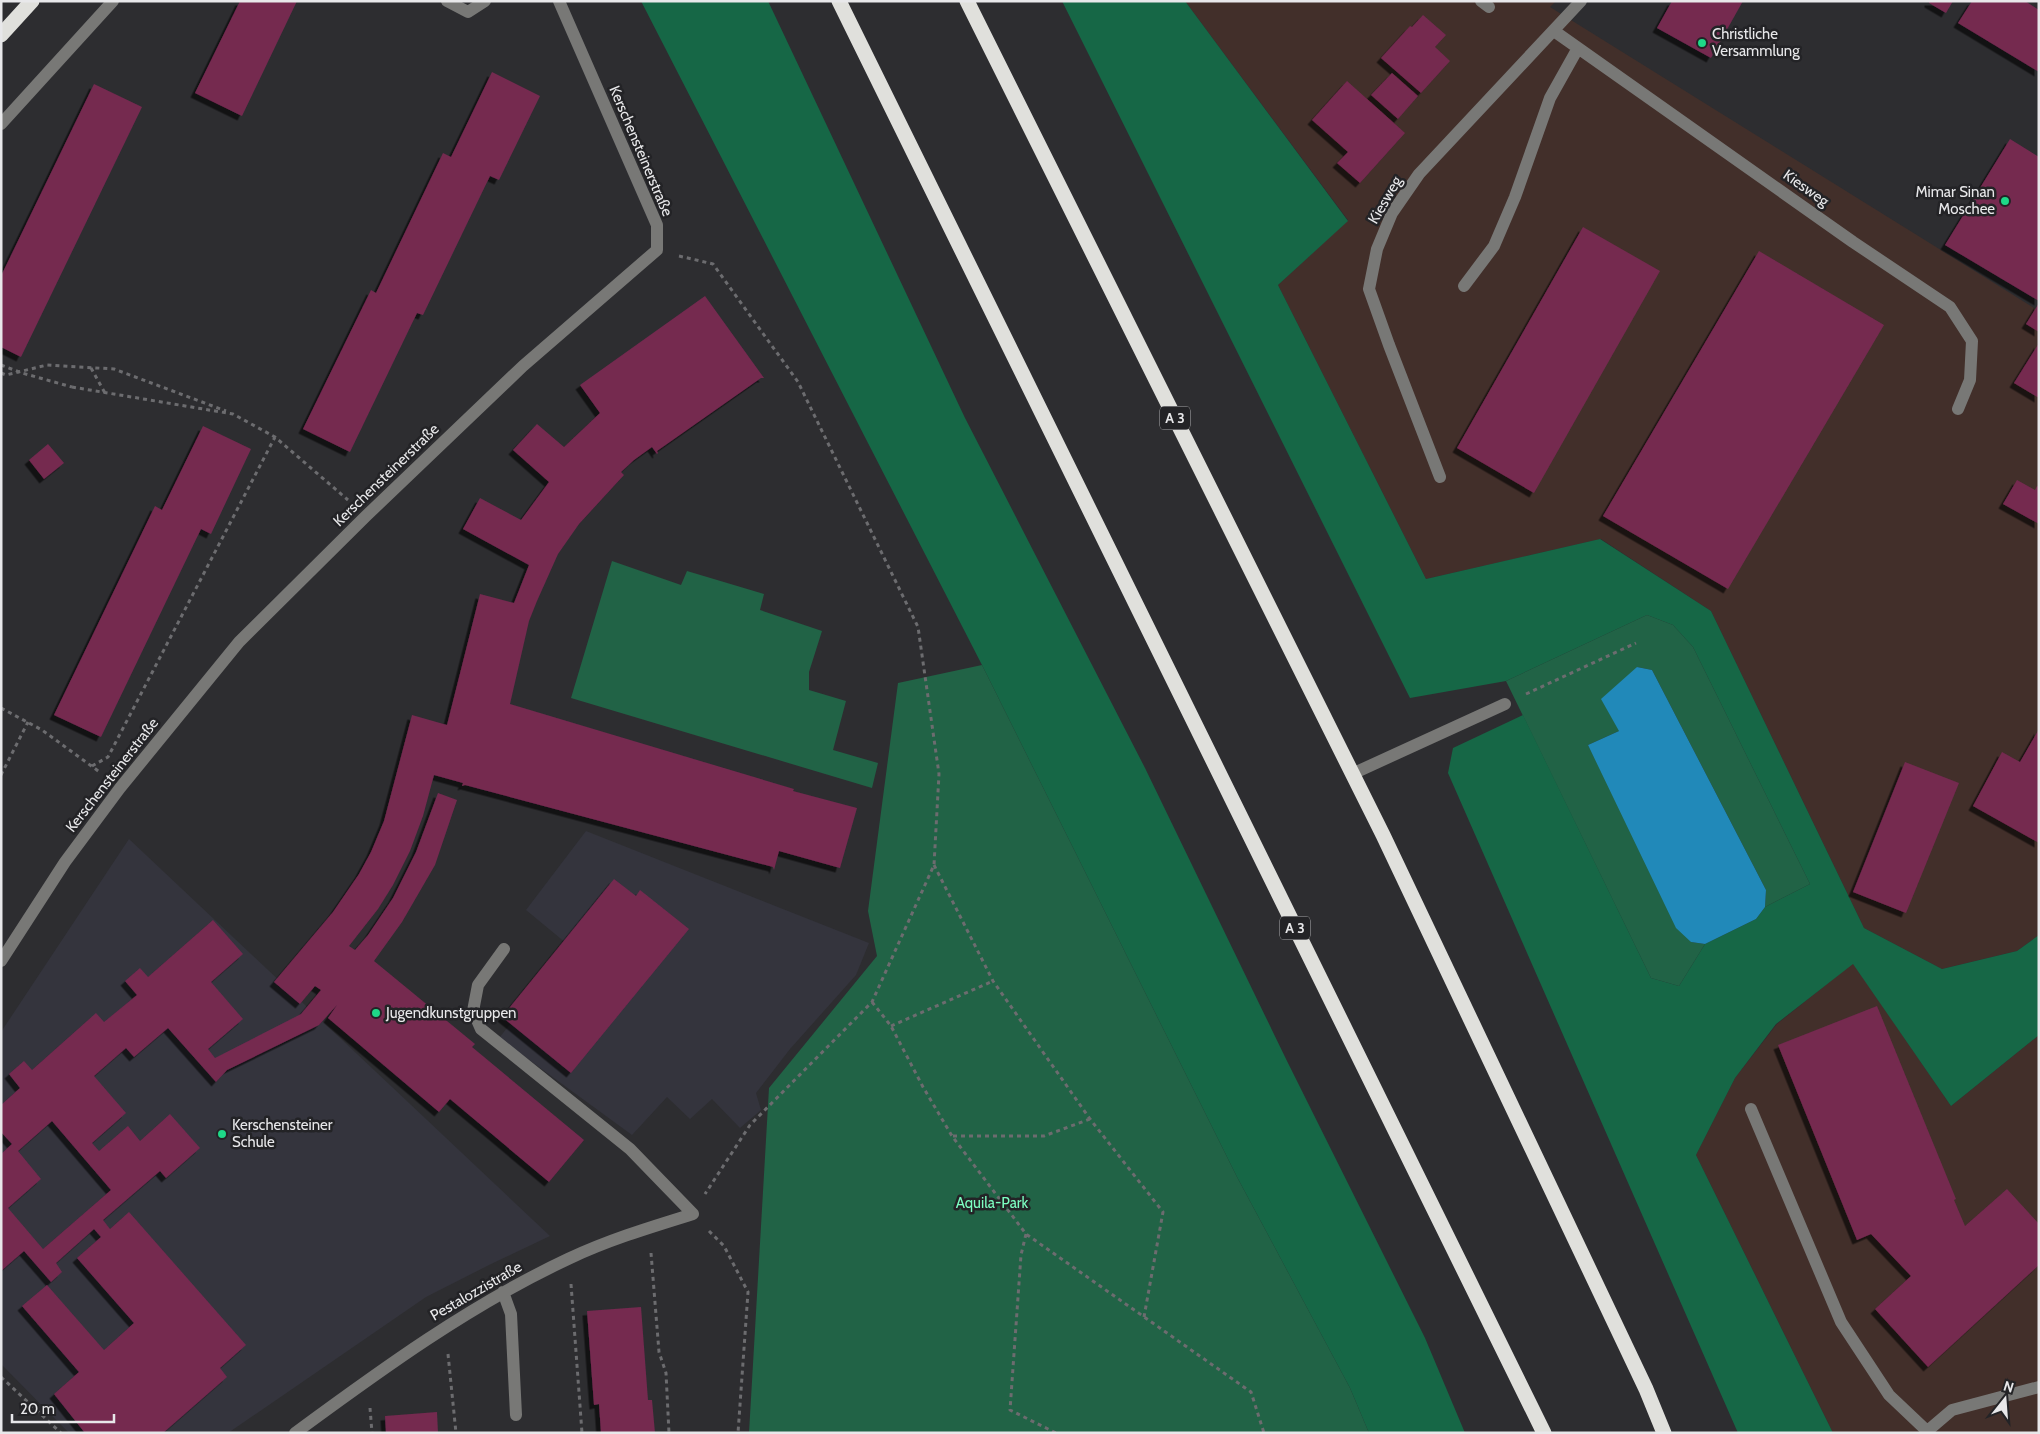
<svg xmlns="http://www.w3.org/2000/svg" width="2040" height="1434" viewBox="0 0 2040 1434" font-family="Cabin,sans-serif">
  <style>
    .commercial { fill: #422f2a }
    .built { fill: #34343d }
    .green { fill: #216346 }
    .forest { fill: #166746 }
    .water { fill: #2189b9 }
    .building { fill: #742950; fill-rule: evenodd; filter: url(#shadow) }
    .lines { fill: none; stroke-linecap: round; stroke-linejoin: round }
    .path { stroke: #6c6c6f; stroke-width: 3; stroke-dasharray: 4 4; stroke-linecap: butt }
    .minor { stroke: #787876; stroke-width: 12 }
    .highway { stroke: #e0e0dc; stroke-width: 15 }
    .path-bridge { stroke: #6c6c6f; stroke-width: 3; stroke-dasharray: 4 4; stroke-linecap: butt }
    .poi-dot { fill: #1ed888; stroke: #232326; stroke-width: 2 }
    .labels { text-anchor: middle; stroke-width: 5; stroke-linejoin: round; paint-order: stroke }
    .shield { fill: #232326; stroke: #adadaf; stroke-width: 1 }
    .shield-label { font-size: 14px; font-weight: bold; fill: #e8e8ea }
    .poi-label { font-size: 15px; fill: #e8e8ea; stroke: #232326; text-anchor: start }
    .street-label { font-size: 15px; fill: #e8e8ea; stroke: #232326 }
    .park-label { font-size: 15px; fill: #7cfec1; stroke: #232326 }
  </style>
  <defs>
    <filter id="shadow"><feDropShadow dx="-4.5" dy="4.5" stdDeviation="0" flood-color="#0009"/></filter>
  </defs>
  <rect width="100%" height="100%" fill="#2d2d30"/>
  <path class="commercial" d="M1185,1H1556L1550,7L2039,311V935L2017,951L1942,969L1864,928L1711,611L1601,539L1426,579L1278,285L1348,220Z
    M1853,963L1951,1106L2039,1035V1433H1833L1696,1155L1735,1078L1777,1024Z"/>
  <path class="built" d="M586,831L869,943L856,975L790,1049L756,1093L761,1110L740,1128L712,1099L690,1119L667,1097L632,1135L499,1038L572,948L526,910Z
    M129,839L550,1236L489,1265L426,1297L228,1433H69L1,1364V1032Z"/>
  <path class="green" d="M612,561L681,585L687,571L764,594L760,610L822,631L809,672V690L846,701L833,750L878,763L872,788L571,698Z
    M1647,615L1673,625L1693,647L1810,884L1765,907L1766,890L1652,670L1637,667L1619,731L1588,745L1691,942L1705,944L1679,986L1651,978L1506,681Z
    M982,665L1237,1177L1350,1388L1369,1433H749L769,1088L877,956L868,911L898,683Z"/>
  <path class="forest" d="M641,1H768L965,418L1145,768L1286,1059L1425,1338L1465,1433H1369L1350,1388L1237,1177L982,665Z
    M1062,1H1185L1348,221L1278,285L1426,579L1600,539L1711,611L1864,928L1942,969L2017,951L2039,935V1035L1951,1106L1853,964L1776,1024L1735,1078L1696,1155L1833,1433H1738L1448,773L1453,748L1523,715L1651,978L1679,986L1705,944L1756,919L1765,907L1810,884L1693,647L1673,625L1647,615L1506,681L1410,698Z"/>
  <path class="water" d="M1637,667L1652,670L1766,890L1765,907L1756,919L1705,944L1691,942L1676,928L1588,745L1619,731L1601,699Z"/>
  <path class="building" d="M240,1H297L242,116L195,93Z
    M1672,1H1743L1711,58L1657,28Z
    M1929,1H1953L1946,13L1929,3Z
    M1972,1H2025L2039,10V72L1958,23Z
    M1423,15L1446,35L1435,47L1450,61L1421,93L1381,58L1410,26L1412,27Z
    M492,72L540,96L499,180L490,176L423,315L417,313L350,452L303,429L371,290L376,293L443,153L451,157Z
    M1392,73L1418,96L1398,119L1371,95Z
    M1347,81L1405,133L1360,183L1337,163L1348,152L1312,120Z
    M94,84L142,107L21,357L1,347V276Z
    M2010,139L2039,157V301L1945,245Z
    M1583,227L1660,271L1534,493L1457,448Z
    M1759,251L1884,325L1728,589L1603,516Z
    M705,296L764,378H761L657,451L658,453L657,454L652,447L634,460L621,472L624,475L579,524L558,554L537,601L529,621L510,704L794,789L793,791L857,808L840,868L779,851L774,870L773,867L465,785L462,786L463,783L434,775L423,816L410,851L393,885L378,909L349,946L355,950L368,935L393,898L416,852L438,793L457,800L435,865L402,922L374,961L475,1044L472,1047L584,1140L549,1182L450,1099L439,1112L328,1018L337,1005L319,1025L227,1070L216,1082L168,1028L134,1057L126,1048L94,1076L126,1113L92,1143L99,1151L128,1126L140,1141L170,1114L200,1148L166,1178L160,1171L103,1220L110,1229L129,1212L246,1345L220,1368L227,1377L163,1433H85L54,1394L79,1372L22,1306L47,1285L104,1350L134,1323L77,1258L101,1237L94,1229L56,1263L62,1272L51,1282L24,1251L1,1271V1154L12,1144L1,1132V1105L20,1088L9,1074L24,1061L32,1070L96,1013L104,1022L137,995L125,981L140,968L148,977L213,920L243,954L211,982L243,1019L208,1049L215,1058L301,1014L321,990L315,986L300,1004L274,982L333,912L359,874L371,852L384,821L412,715L447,725L480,594L514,603L529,565L463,529L480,498L521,520L549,482L513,450L537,424L564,447L600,413L580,385ZM52,1121L111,1190L43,1249L8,1208L41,1179L18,1151Z
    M2039,303V332L2026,324Z
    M2039,343V398L2014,383Z
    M203,426L251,449L211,534L201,529L101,737L54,715L155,506L162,510Z
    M48,444L64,463L44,479L29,460Z
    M2017,480L2035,490L2037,486L2039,487V524L2003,504Z
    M2039,729V843L1973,806L2002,752L2020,762Z
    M1905,762L1959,783L1906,913L1853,892Z
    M614,879L636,896L640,890L689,929L571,1073L502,1017Z
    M1877,1006L1956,1199L1954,1200L1965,1226L2007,1189L2039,1224V1265L1928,1367L1875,1309L1911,1276L1871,1234L1857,1240L1778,1045Z
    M641,1307L648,1400H652L655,1433H601L599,1404L594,1405L587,1311Z
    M437,1412L438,1433H386L385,1416Z"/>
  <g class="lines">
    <path class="path" d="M679,256L713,264L798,382L918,627L939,774L934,865L872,1002L750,1125L705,1194
      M91,368L105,393
      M1,373L6,375L47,365L114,369L226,411
      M72,387L233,414L275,437L348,500
      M1526,694L1636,643
      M1,708L42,730L101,773
      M92,766L108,757L275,437
      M1,775L28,722
      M934,865L993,981L1090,1119L1163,1212L1144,1317
      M872,1002L891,1026L923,1087L952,1136L1026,1234L1251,1392L1264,1433
      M891,1026L993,981
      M953,1136H1044L1090,1119
      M709,1231L724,1246L748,1292L738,1433
      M1026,1234L1021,1255L1010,1410L1056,1433
      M651,1253L659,1352L666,1373L669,1433
      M571,1284L582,1433
      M448,1354L456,1433
      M1,1377L61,1433
      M370,1408L372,1433"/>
    <path class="minor" d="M447,1L468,12L485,1
      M1481,1L1489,7
      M1554,31L1853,242L1950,307L1972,341L1970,380L1958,409
      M1,124L113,1
      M1464,286L1494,246L1515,197L1550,98L1578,48
      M1440,477L1389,345L1369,289L1377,249L1392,213L1419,174L1581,1
      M1352,774L1505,704
      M1,961L65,862L120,788L239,642L366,516L523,366L657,250V225L559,1
      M1751,1109L1841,1322L1889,1395L1926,1430
      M503,1292L511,1314L516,1415
      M295,1433C382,1369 470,1305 568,1259C608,1240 651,1227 693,1214L630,1149L481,1029L473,1011L478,985L504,949
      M1925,1433L1952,1410L2039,1387"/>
    <path class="highway" d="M839,1L1544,1433
      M967,1L1383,835L1646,1389L1664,1433
      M1,35L32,1"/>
    <path class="path-bridge" d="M1,365L22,373L72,387"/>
  </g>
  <g class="poi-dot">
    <circle cx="1702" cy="43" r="5"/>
    <circle cx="2005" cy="201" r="5"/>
    <circle cx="376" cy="1013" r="5"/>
    <circle cx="222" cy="1134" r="5"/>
  </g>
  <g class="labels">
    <g class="shield">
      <rect x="1160" y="406.5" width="30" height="23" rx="4"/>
      <rect x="1280" y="916.5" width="30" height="23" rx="4"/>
    </g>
    <g class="shield-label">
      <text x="1175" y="423">A 3</text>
      <text x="1295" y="933">A 3</text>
    </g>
    <g class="poi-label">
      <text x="1712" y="39">Christliche<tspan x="1712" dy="17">Versammlung</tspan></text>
      <text x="1995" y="197" text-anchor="end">Mimar Sinan<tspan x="1995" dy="17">Moschee</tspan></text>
      <text x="386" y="1018">Jugendkunstgruppen</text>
      <text x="232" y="1130">Kerschensteiner<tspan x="232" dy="17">Schule</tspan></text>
    </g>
    <g class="street-label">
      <text transform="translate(641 151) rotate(67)" y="5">Kerschensteinerstraße</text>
      <text transform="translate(1806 188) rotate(35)" y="5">Kiesweg</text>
      <text transform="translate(1385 200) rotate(-60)" y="5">Kiesweg</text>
      <text transform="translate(386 475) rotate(-44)" y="5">Kerschensteinerstraße</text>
      <text transform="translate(112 775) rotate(-52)" y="5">Kerschensteinerstraße</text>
      <text transform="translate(476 1291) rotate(-30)" y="5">Pestalozzistraße</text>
    </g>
    <g class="park-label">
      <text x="992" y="1208">Aquila-Park</text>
    </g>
  </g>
  <rect width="2040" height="1434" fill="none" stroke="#e8e8ea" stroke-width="5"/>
  <g transform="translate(2005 1399) rotate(17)" stroke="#232326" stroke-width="4" paint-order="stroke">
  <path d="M0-4L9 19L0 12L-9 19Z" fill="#e8e8ea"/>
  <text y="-8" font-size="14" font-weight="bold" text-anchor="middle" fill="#e8e8ea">N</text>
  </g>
  <path d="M12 1414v8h102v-8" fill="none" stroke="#e8e8ea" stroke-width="2.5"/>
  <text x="20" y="1414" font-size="15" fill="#e8e8ea" stroke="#232326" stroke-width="4" paint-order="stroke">20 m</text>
</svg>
